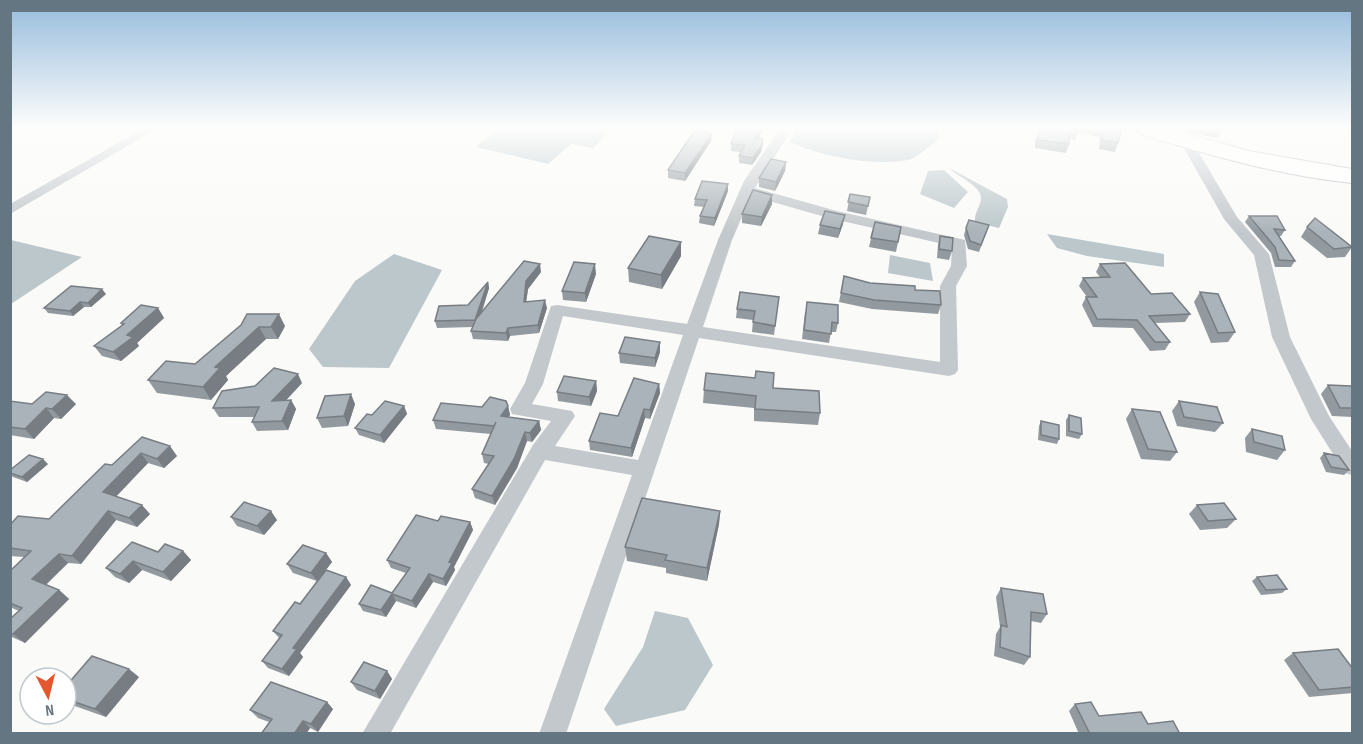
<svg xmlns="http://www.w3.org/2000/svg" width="1363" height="744" viewBox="0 0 1363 744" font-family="'Sofia Sans Condensed',sans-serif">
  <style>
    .water { fill: #bbc7cb }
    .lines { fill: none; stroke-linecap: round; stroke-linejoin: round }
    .trunk-casing { stroke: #b4b9bd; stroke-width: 2 }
    .minor { fill: #c3c8cc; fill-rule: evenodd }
    .trunk { fill: #fff; fill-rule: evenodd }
    .wall { fill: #929a9f }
    .shaded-wall { fill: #777d82 }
    .building { fill: #aab3b9; stroke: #777d82; stroke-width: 1.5 }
  </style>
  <rect width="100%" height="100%" fill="#fafaf8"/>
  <path class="water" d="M497,129H612L593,148L571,144L548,164L476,147Z
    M797,129H938L939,139C930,145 918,158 908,160C873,166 822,157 790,142Z
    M949,168L1007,199L1008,207L999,228L975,222C974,212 981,206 981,198C981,185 956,176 949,168Z
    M944,170L968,192L954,208L920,194L928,171Z
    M1047,234L1164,254V267L1087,256L1057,248Z
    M11,240L82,257L11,304Z
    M394,254L442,270L389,368L323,367L309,349L355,281Z
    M890,255L930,263L933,281L888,273Z
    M655,611L688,618L713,665L685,710L616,726L604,709L643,647Z"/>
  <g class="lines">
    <g class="trunk-casing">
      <path id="trunk" d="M1137,129H1169L1249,151L1352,169V183C1281,176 1209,155 1140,134Z"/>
    </g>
    <path class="minor" d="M143,129H157L10,214V204Z
      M780,129H792L755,188L837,211L965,240L967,266L956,286L958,370L955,374L949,376L699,338L566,734H539L632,475L545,460L390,734H362L533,445L551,421L512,414L510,409L525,383L551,306L557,305L687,324L718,240L744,181ZM751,196L829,218L952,246L951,266L940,286V362L703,327L732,240ZM563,316L683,335L638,460L555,446L575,416L572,411L532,404L543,384Z
      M1186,137L1192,141L1237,217L1269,254L1290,337L1329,416L1352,451V475L1345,473L1311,419L1272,337L1254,255L1224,219L1180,141Z"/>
    <use href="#trunk" class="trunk"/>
  </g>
  <path class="wall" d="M736,129H763L758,139L763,146L761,152L752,165L739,163V156L741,152L731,151V144Z
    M1040,129H1122L1118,143L1115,152L1099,149L1100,137L1078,132L1075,140L1069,138V144L1066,153L1035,148V140Z
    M1183,129H1222L1223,130L1218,138L1187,132Z
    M712,133L711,141L685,181L668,178V170Z
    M786,162L785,171L775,191L759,187V178Z
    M728,191L714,226L699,223L700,216L704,207L694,206L695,199Z
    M850,194L870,197L866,215L847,211Z
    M772,204L761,226L742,223V214Z
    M1249,216L1285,230L1281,236H1279L1295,261L1291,267H1275L1271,253L1245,222Z
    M875,222L898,242L896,252L869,247Z
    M843,224L838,238L818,234L820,225Z
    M989,225L979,252L968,249L964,235L966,228Z
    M1307,227L1352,247L1345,257L1327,258L1301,237Z
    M940,236L952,251L949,260L937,258L938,245Z
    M681,242V256L662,289L629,282L628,268Z
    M1100,264L1151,294L1190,314L1185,322L1155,323L1170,342L1165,350L1150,351L1133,328L1093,327L1082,305L1086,297H1087L1079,286L1083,278L1100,277L1096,272Z
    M541,272L528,289L526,302L547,308L539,333L510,336L508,341L473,339L471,331L473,327L437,328L435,321L468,305L488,282L489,288L482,312Z
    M596,274L586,302L563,300L562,291Z
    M844,276L870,283L915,290L941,305L938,314L872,309L839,302Z
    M1200,292L1235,332L1228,342L1211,343L1194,302Z
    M106,294L91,307H84L73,316L48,313L44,308Z
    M779,297L774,335L752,332L753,320L736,318L737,309Z
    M158,308L164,318L137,343L139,346L121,361L102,356L94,346L122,325L121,323Z
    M805,312L838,323L836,332H831L829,343L802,339Z
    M241,325L285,326L278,339H266L226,376L228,380L211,400L157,393L148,380L195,364Z
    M660,352L655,367L620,363L619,353Z
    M596,381L597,391L591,406L558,401L557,392Z
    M302,383L286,400H291L296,409L288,430L257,431L252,422L254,417H219L213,408Z
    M659,384L660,393L650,419L645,418L632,457L590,450L589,441Z
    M1328,385L1353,387V417L1332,416L1321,394Z
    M773,388L820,413L818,425L754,421V408L703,403L704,390Z
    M10,401L32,404H76L61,419L54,418L34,439L10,435Z
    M1179,401L1223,423L1215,432L1177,426L1172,411Z
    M355,404L348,426L322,428L317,418Z
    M404,406L407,414L384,443L359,435L355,428L372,415Z
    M508,406L510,415L508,417L539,421L541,430L532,442L527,441L517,468L495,505L475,498L472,489L489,464L484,463L482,454L491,434L436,429L433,420Z
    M1132,409L1177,452L1170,461L1141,459L1126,419Z
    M1069,415L1082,434L1079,439L1066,436V420Z
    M1041,421L1059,439L1057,444L1038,440L1039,426Z
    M1252,429L1285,450L1277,460L1246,452L1245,438Z
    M142,437L177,456L164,468L148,463L116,496L150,514L137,527L116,520L81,564L68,563L46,585L59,590L69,599L25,643L12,637L10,636V619L19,611L10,607V571L24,557L10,556V525L49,519L112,465Z
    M1324,453L1349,470L1344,475L1326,472L1320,458Z
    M48,464L27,482L13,477L10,474V470Z
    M1197,505L1236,519L1227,528L1200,530L1189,514Z
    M720,511L719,524L707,581L666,573V568L627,561L625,547Z
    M231,517L277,520L264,535L237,526Z
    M438,521L470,522L473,530L454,567L455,570L446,586L433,582L416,608L396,601L386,617L363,611L359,604L392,593L406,573L391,568L387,560Z
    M183,551L191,560L171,581L142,570L129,583L115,577L106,568L158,552Z
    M326,553L332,562L326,570L346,577L351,585L300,653L303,657L289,676L268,668L262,661L279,638L273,631L300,604L317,581L293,573L287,564Z
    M1257,577L1287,589L1282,593L1261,595L1252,581Z
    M1001,588L1047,614L1041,623L1031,621L1030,657L1024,665L994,656L996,634L1000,627L996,597Z
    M1293,653L1353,669V693L1309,697L1284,660Z
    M387,671L392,679L380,699L357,690L351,682Z
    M139,677L106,717L69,704L66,702V686Z
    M1075,704L1099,716L1148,724L1180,734H1079L1069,711Z
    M333,709L318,732L310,728L306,734H261L269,722L258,718L250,710Z"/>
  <path class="shaded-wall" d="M760,129H763L755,146V138Z
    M712,133L711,141L685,181V173Z
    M763,139L761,152L752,165L753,158Z
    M786,162L785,171L775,191L776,182Z
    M728,184V191L714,226L715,218Z
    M772,195V204L761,226L762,217Z
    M845,215L843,224L838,238L840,229Z
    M681,242V256L662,289L661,275Z
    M540,264L541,272L528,289L525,310L524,302L526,281Z
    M595,264L596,274L586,302L585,293Z
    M488,282L489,288L477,326L475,320Z
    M102,289L106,294L91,307L88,303Z
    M545,300L547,308L539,333L538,325Z
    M80,302L84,307L73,316L70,311Z
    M158,308L164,318L137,343L139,346L121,361L113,352L127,335Z
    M279,314L285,326L278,339L271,327Z
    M259,327L266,339L226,376L228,380L211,400L203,387L215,367Z
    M508,328L510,336L508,341L506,333Z
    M660,342V352L655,367V358Z
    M298,374L302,383L277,410L272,401Z
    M596,381L597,391L591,406L589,397Z
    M659,384L660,393L650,419V410Z
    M351,394L355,404L348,426L344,416Z
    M67,395L76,404L61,419L52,409Z
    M291,400L296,409L288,430L282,421Z
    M404,406L407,414L384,443L380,435Z
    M508,406L510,415L503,425L501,416Z
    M46,408L54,418L34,439L25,429Z
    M644,409L645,418L632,457L631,448Z
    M539,421L541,430L532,442L530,433Z
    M525,432L527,441L517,468L495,505L492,496Z
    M170,446L177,456L164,468L157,459Z
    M141,453L148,463L112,501L103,492Z
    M43,459L48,464L27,482L22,477Z
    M142,505L150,514L137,527L129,518Z
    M108,511L116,520L81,564L72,556Z
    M271,511L277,520L264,535L257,526Z
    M720,511L719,524L707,581V568Z
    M470,522L473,530L454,567L455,570L446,586L443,579L449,562Z
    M183,551L191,560L171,581L163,572Z
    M326,553L332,562L317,581L311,573Z
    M59,554L68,563L42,588L32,579Z
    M133,561L142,570L129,583L120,574Z
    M429,574L433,582L416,608L412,601Z
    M346,577L351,585L300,653L303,657L289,676L282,669L293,648Z
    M59,590L69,599L25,643L13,634Z
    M392,594L396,601L386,617L381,610Z
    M129,669L139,677L106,717L95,709Z
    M387,671L392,679L380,699L375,691Z
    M327,702L333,709L318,732L311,724Z
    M303,721L310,728L306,734H294Z"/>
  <path class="building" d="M736,129H760L755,138L763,139L762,145L753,158L739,156L745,145L731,144Z
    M1040,129H1079V131L1069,129V144L1038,140V132Z
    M1104,129H1122L1118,143L1103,140Z
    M695,130L712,133L685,173L668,170Z
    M771,159L786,162L776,182L759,178Z
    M702,181L728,184L715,218L700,216L707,200L695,199Z
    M753,190L772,195L762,217L742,214Z
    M850,194L870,197L868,206L848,202Z
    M825,211L845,215L840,229L820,225Z
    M1249,216H1277L1285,230L1274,229L1295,261L1279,260L1275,247Z
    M1315,218L1352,247L1334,249L1307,227Z
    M969,220L989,225L981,245L970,241L966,228Z
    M875,222L901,227L898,242L871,238Z
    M649,236L681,242L661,275L628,268Z
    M940,236L953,238L952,251L939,249Z
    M524,261L540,264L526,281L524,302L545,300L538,325L508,328L506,333L471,331L476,319Z
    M574,262L595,264L585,293L562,291Z
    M1125,263L1151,294L1172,293L1190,314L1149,316L1170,342H1155L1137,320L1097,319L1086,297H1097L1083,278L1110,277L1100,264Z
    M844,276L870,283L915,286V290L940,291L941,305L874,300L841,293Z
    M488,282L475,320L435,321L439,306L468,305Z
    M71,286L102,289L88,303L80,302L70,311L44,308Z
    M740,292L779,297L775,326L753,322L755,311L737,309Z
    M1200,292L1218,294L1235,332L1218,333Z
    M807,302L838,305V323L832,322L831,334L804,330Z
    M141,305L158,308L127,335L133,337L113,352L94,346L124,324L121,323Z
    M247,314H279L271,327H259L215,367L220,368L203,387L148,380L166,361L195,364L241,325Z
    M625,337L660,342L655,358L619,353Z
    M274,368L298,374L272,401L291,400L282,421L252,422L259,407L213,408L222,391L255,386Z
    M756,371L774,373L773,388L819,391L820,413L755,409L756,396L704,390L706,373L755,378Z
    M564,376L596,381L589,397L557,392Z
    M634,378L659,384L650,410L644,409L631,448L589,441L600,413L618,416Z
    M1328,385L1351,386L1353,387V408H1340Z
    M46,392L67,395L52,409L46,408L25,429L10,427V401L32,404Z
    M351,394L344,416L317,418L325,396Z
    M490,397L506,401L508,406L501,416L539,421L530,433L525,432L514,459L492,496L472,489L494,456L482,454L496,422L494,426L433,420L441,403L482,407Z
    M385,401L404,406L380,435L355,428L367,414L372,415Z
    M1179,401L1217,407L1223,423L1184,417Z
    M1132,409L1160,412L1177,452L1148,449Z
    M1069,415L1081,418L1082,434L1069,431Z
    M1041,421L1059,425V439L1041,435Z
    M1252,429L1282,436L1285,450L1254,442Z
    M142,437L170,446L157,459L141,453L103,492L142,505L129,518L108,511L72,556L59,554L32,579L59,590L13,634L10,633V619L22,608L10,603V571L31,551L10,548V525L18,516L49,519L105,464L112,465Z
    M1324,453L1339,456L1349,470L1331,467Z
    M29,455L43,459L22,477L10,473V470Z
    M642,498L720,511L707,568L665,560L667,555L625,547Z
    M244,502L271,511L257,526L231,517Z
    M1224,503L1236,519L1208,521L1197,505Z
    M416,515L438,521L441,516L470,522L449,562L452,563L443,579L429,574L412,601L392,594L381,610L359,604L371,585L392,593L410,568L387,560Z
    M132,542L158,552L165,544L183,551L163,572L133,561L120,574L106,568Z
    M303,545L326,553L311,573L287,564Z
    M326,570L346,577L293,648L297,649L282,669L262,661L282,635L273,631L295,602L300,604Z
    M1277,575L1287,589L1266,590L1257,577Z
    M1001,588L1043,594L1047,614L1031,612L1030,657L1000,647L1001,625L1007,627Z
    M1338,649L1353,669V687L1319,690L1293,653Z
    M92,656L129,669L95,709L66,699V686Z
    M364,662L387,671L375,691L351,682Z
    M271,682L327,702L311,724L303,721L294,734H261L272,719L250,710Z
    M1091,702L1099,716L1141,712L1148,724L1173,721L1180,734H1090L1075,704Z"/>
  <linearGradient id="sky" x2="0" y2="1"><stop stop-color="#96bcdc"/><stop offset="0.55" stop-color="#fdfdfc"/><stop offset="1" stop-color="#fdfdfc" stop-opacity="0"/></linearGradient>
  <rect width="1363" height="233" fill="url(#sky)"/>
  <rect width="1363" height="744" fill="none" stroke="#657683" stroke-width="24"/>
  <g transform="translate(48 696) rotate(173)"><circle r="28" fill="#ffffff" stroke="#c1c8cd" stroke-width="1.5"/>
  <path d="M0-4.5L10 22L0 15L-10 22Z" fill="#e4572e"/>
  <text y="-9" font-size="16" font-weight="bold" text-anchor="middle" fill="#657683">N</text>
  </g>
</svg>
